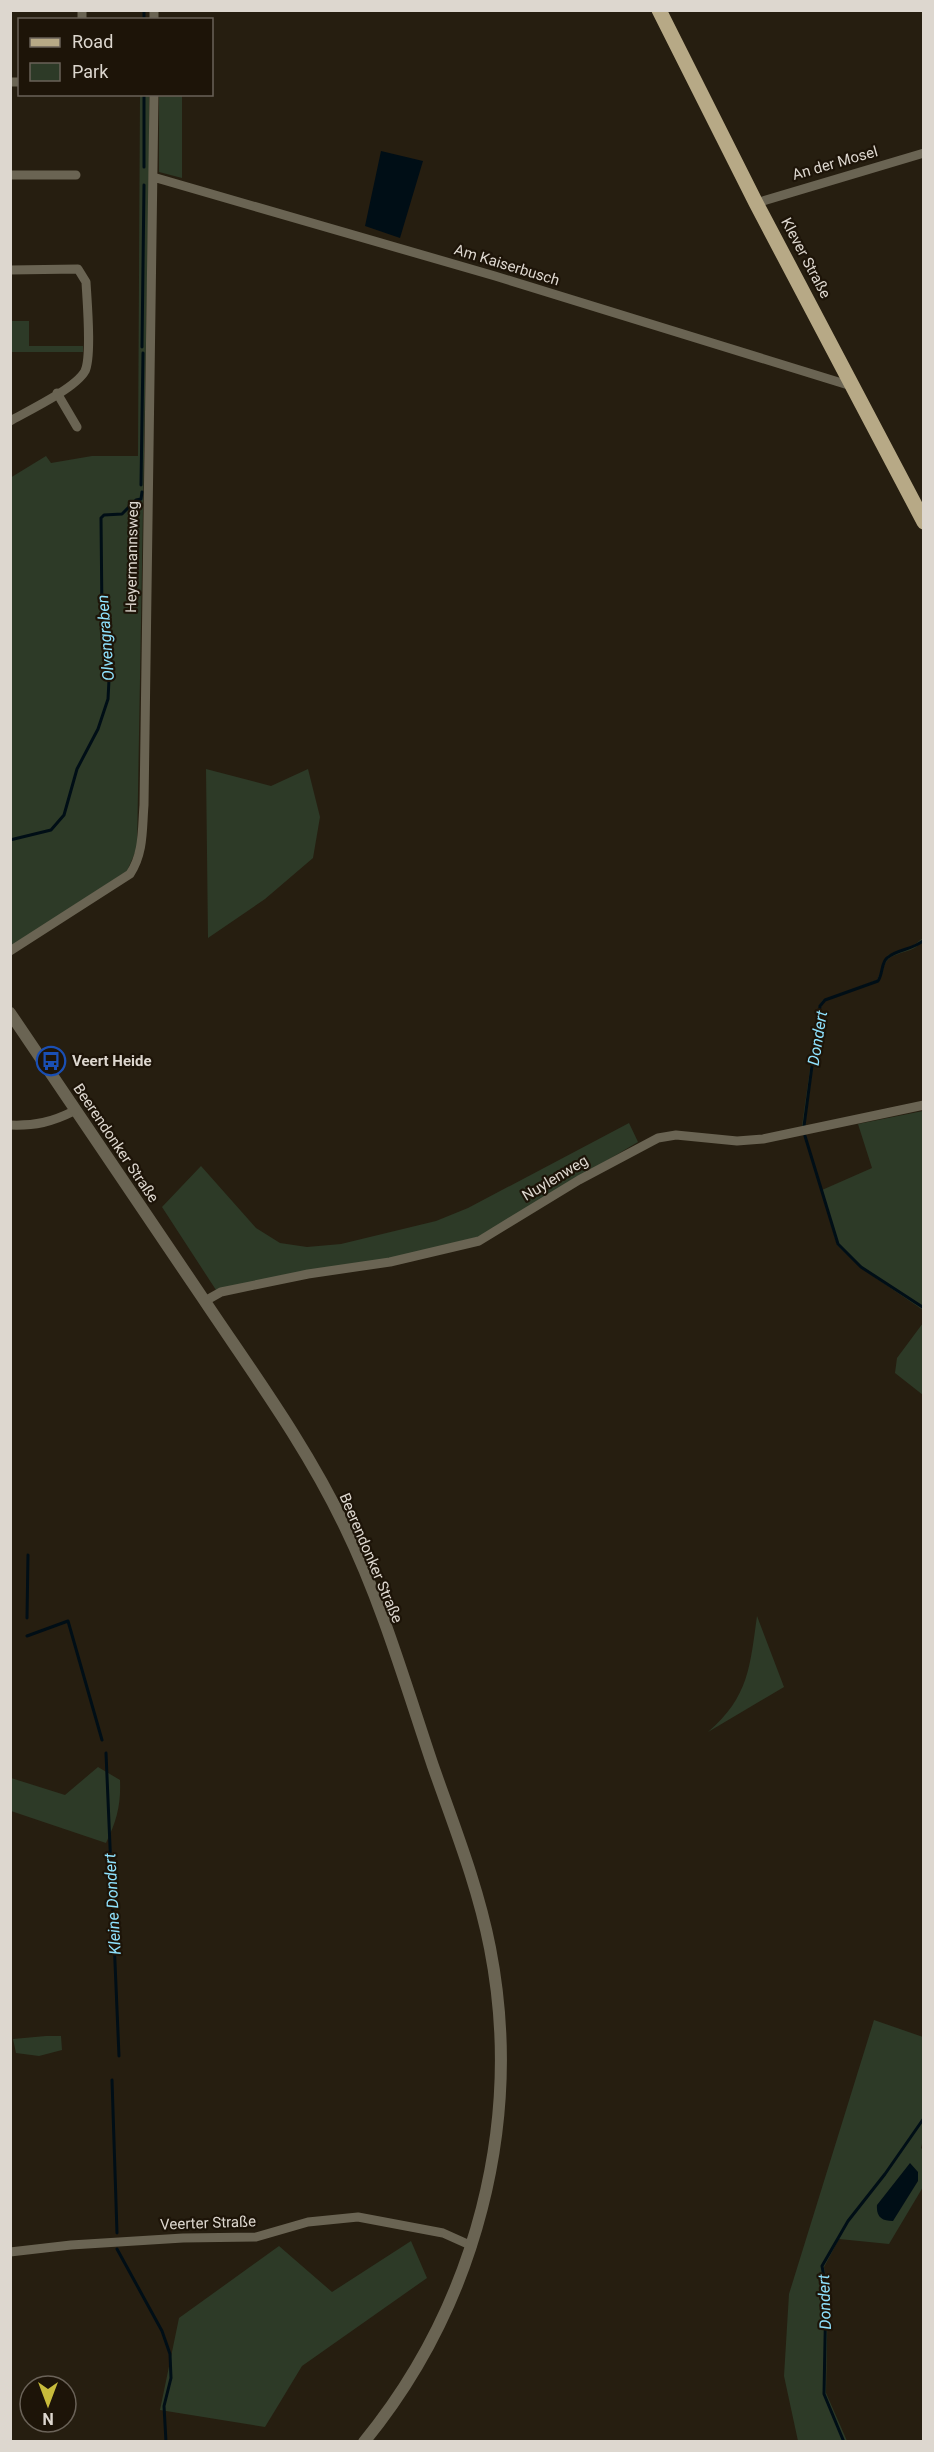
<svg xmlns="http://www.w3.org/2000/svg" width="934" height="2452" viewBox="0 0 934 2452" font-family="Roboto,sans-serif">
  <style>
    .green { fill: #2d3a27 }
    .water { fill: #000e16 }
    .lines { fill: none; stroke-linecap: round; stroke-linejoin: round }
    .stream { stroke: #000e16; stroke-width: 3 }
    .minor { stroke: #6a6453; stroke-width: 9 }
    .tertiary { stroke: #6a6453; stroke-width: 12 }
    .primary { stroke: #b7a986; stroke-width: 15 }
    .labels { text-anchor: middle; stroke-width: 4.5; stroke-linejoin: round; paint-order: stroke }
    .street-label { font-size: 15px; fill: #ddd7cf; stroke: #1d1408 }
    .poi-label { font-size: 15px; font-weight: bold; fill: #ddd7cf; stroke: #1d1408; text-anchor: start }
    .water-label { font-size: 16px; font-style: italic; fill: #8fe2fe; stroke: #1d1408 }
  </style>
  <rect width="100%" height="100%" fill="#261e10"/>
  <path class="green" d="M140,95H149V173L137,848L127,871L10,947V478L46,456L51,463L92,456H138Z
    M159,95H182V178L159,172Z
    M10,321H29V346H83V352H11Z
    M206,769L271,786L308,769L320,817L313,858L265,899L208,938Z
    M923,938C919,951 902,951 891,957C882,962 884,974 878,982L825,1001L821,1007L805,1126H802L819,1005L823,1000L877,980L888,955L910,948Z
    M923,1111H924L923,1310L861,1268L837,1245L805,1135L822,1190L872,1168L858,1124Z
    M629,1123L638,1142L478,1237L390,1259L216,1290L162,1207L201,1166L256,1228L280,1243L307,1247L341,1244L436,1221L468,1208Z
    M923,1323H924L923,1395L895,1373L897,1358Z
    M757,1616L784,1687L708,1732C749,1697 750,1666 757,1616Z
    M98,1767L120,1780C121,1804 117,1821 106,1843L11,1811V1778L65,1795Z
    M874,2020L923,2037L924,2135L921,2148L923,2150V2187L889,2244L839,2239L824,2267L828,2289L826,2393L847,2441H798L784,2376L789,2294Z
    M46,2036H61L62,2050L39,2056L16,2053L13,2039Z
    M411,2241L427,2278L302,2366L265,2427L160,2410L179,2318L279,2246L332,2292Z"/>
  <path class="water" d="M381,151L423,161L400,238L365,226Z
    M910,2163L918,2172V2181L893,2221C882,2221 876,2217 877,2205Z"/>
  <g class="lines">
    <path class="stream" d="M144,20V10
      M144,167V94
      M142,347L144,185
      M141,485L143,353
      M10,840L51,830L64,815L77,769L98,729L108,699L109,680L102,615L101,518L104,515L122,514L136,500L141,499L142,492
      M804,1126L820,1006L825,1000L878,981C883,974 881,963 887,958C897,949 913,950 924,940
      M805,1136L838,1244L861,1267L924,1308
      M27,1618L28,1555
      M27,1636L68,1621L102,1740
      M106,1753L119,2056
      M112,2080L117,2233
      M117,2249L162,2331L170,2354L171,2378L164,2406L166,2442
      M844,2442L824,2394L826,2288L822,2266L848,2221L885,2174L924,2118"/>
    <path class="minor" d="M82,20V10
      M154,20V10
      M10,82H20
      M10,175H76
      M153,177L495,276L845,384L851,382
      M756,203L924,153
      M10,270L78,269L86,282C87,301 92,356 85,371C76,388 28,411 10,421
      M57,393L77,427
      M10,951L130,874C144,853 142,829 144,805L154,94
      M10,1125C35,1126 52,1122 74,1111
      M205,1301L221,1292L308,1274L390,1262L479,1241L579,1180L658,1138L676,1135L737,1141L763,1139L924,1105
      M10,2252L71,2245L183,2238L256,2237L308,2222L358,2217L443,2233L472,2246"/>
    <path class="tertiary" d="M10,1013C74,1108 138,1202 202,1297C252,1372 306,1445 345,1527C382,1603 406,1686 433,1766C454,1826 478,1886 490,1948C524,2122 476,2305 364,2442"/>
    <path class="primary" d="M659,10L756,203L924,522"/>
  </g>
  <defs>
    <g id="bus-ring" transform="scale(1.5)"><circle r="9.5" fill="#1d1408" stroke="#1a4fb4" stroke-width="1.5"/><path d="M-5-6H5V4H4V6H2V4H-2V6H-4V4H-5ZM-3.5-4V0h7V-4ZM-3.5 1.2v1.5H-2V1.2ZM2 1.2v1.5H3.5V1.2Z" fill="#1a4fb4"/></g>
  </defs>
  <g fill-rule="evenodd">
    <use href="#bus-ring" x="51" y="1061"/>
  </g>
  <g class="labels">
    <g class="street-label">
      <text transform="translate(835 163) rotate(-16)" y="5">An der Mosel</text>
      <text transform="translate(806 258) rotate(62)" y="5">Klever Straße</text>
      <text transform="translate(507 265) rotate(17)" y="5">Am Kaiserbusch</text>
      <text transform="translate(132 557) rotate(-89)" y="5">Heyermannsweg</text>
      <text transform="translate(116 1143) rotate(56)" y="5">Beerendonker Straße</text>
      <text transform="translate(555 1178) rotate(-31)" y="5">Nuylenweg</text>
      <text transform="translate(371 1558) rotate(67)" y="5">Beerendonker Straße</text>
      <text transform="translate(208 2223) rotate(-2)" y="5">Veerter Straße</text>
    </g>
    <g class="poi-label">
      <text x="72" y="1066">Veert Heide</text>
    </g>
    <g class="water-label">
      <text transform="translate(105 638) rotate(-94)" y="6">Olvengraben</text>
      <text transform="translate(817 1038) rotate(-81)" y="6">Dondert</text>
      <text transform="translate(112 1904) rotate(-93)" y="6">Kleine Dondert</text>
      <text transform="translate(824 2302) rotate(-92)" y="6">Dondert</text>
    </g>
  </g>
  <rect width="934" height="2452" fill="none" stroke="#ddd7cf" stroke-width="24"/>
  <rect x="18" y="18" width="195" height="78" fill="#1d1408" stroke="#6a6258" stroke-width="1.5"/>
  <rect x="30" y="38" width="30" height="9" fill="#b7a986" stroke="#6a6258" stroke-width="1.5"/>
  <text x="72" y="48" font-size="18" fill="#ddd7cf">Road</text>
  <rect x="30" y="63" width="30" height="18" fill="#2d3a27" stroke="#6a6258" stroke-width="1.5"/>
  <text x="72" y="78" font-size="18" fill="#ddd7cf">Park</text>
  <g transform="translate(48 2404) rotate(180)"><circle r="28" fill="#1d1408" stroke="#6a6258" stroke-width="1.5"/>
  <path d="M0-4.5L10 22L0 15L-10 22Z" fill="#c8bb3b"/>
  <text y="-9" font-size="16" font-weight="bold" text-anchor="middle" fill="#ddd7cf">N</text>
  </g>
</svg>
